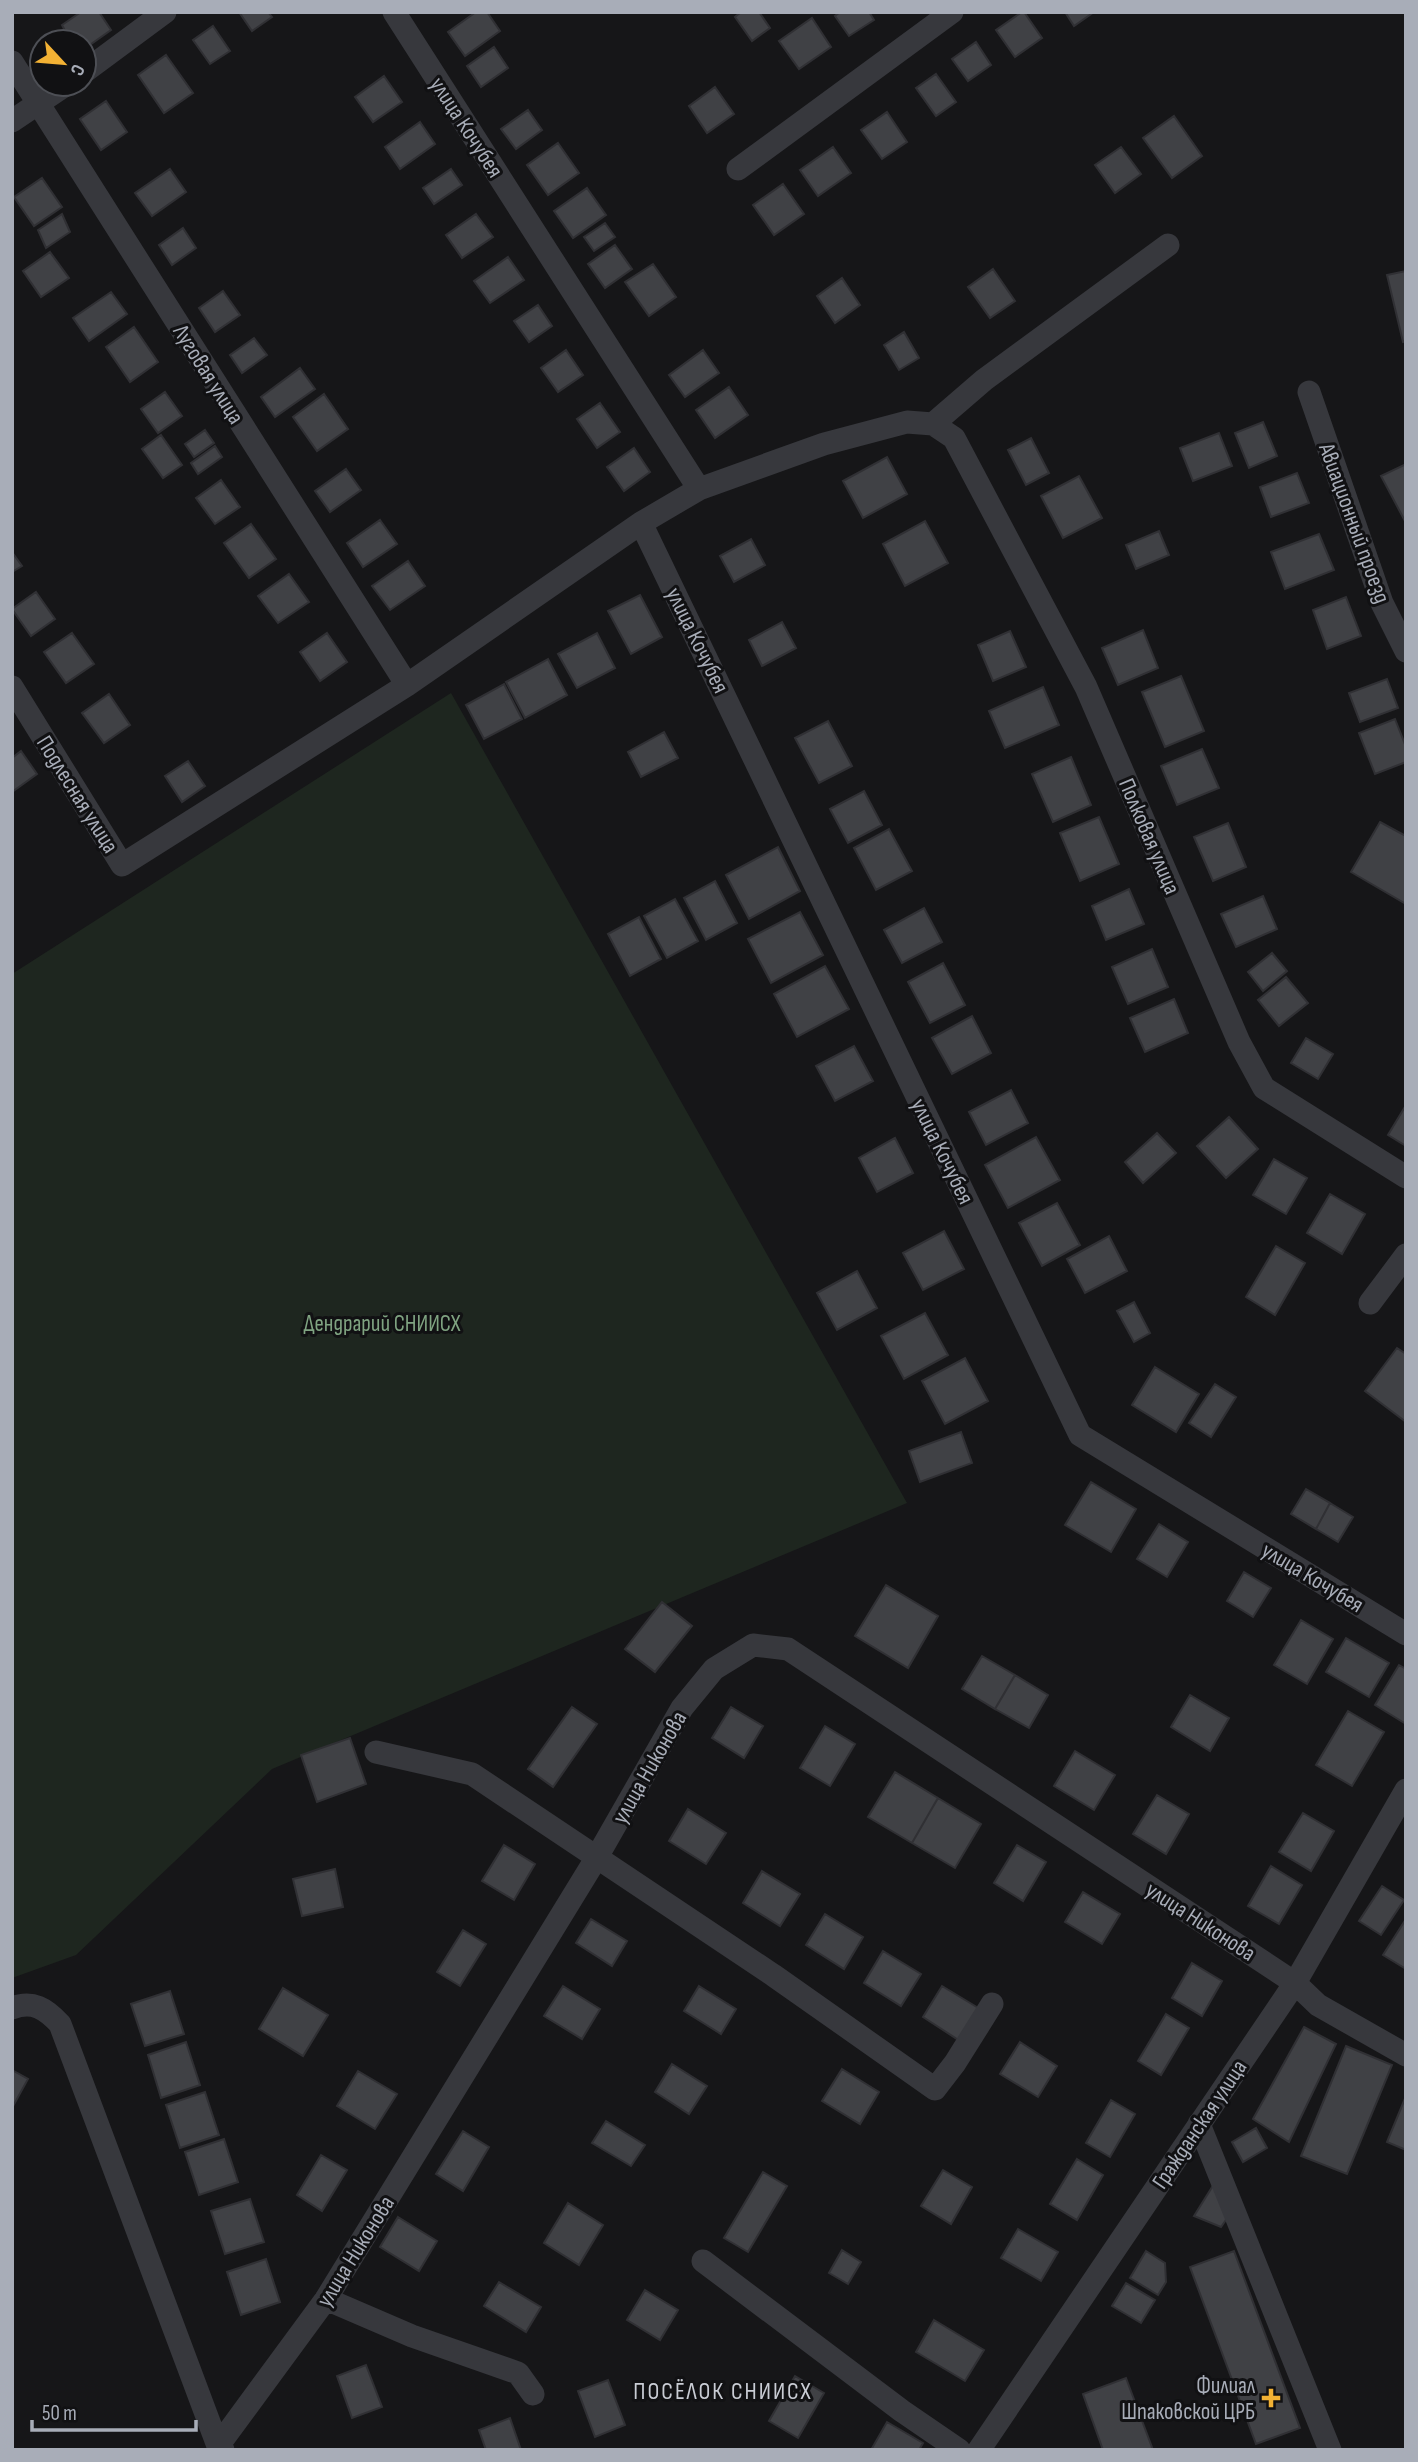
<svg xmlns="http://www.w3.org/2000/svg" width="1418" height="2462" viewBox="0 0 1418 2462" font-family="'Sofia Sans Condensed',sans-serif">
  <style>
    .green { fill: #1e261f }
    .building { fill: #404145; stroke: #303034; stroke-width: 2 }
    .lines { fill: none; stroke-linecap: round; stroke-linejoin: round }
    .minor { stroke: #37383d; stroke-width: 23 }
    .poi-dot { fill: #f2b134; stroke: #111113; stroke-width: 2.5 }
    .labels { text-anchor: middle; stroke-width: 6; stroke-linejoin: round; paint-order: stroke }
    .street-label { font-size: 23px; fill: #a8adb8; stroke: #111113 }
    .park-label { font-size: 23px; fill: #7fa381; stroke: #111113 }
    .poi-label { font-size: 23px; fill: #a8adb8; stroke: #111113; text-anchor: end }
    .neighbourhood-label { font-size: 24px; letter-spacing: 2px; fill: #c9ccd4; stroke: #111113 }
  </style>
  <rect width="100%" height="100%" fill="#161618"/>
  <path class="green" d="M451,693L907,1503L272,1769L76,1955L12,1978V974Z"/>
  <path class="building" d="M81,12H99L111,30L84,49V42H71L62,25Z
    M239,12H268L272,17L252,31Z
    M476,12H487L500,31L465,56L448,32Z
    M741,12H759L770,28L752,41L735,17Z
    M840,12H869L874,20L849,36L835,16Z
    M1022,12H1024L1042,38L1015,57L996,30Z
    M1065,12H1094L1074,26Z
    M812,18L831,47L799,69L779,41Z
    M213,26L230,51L210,64L193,40Z
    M976,42L991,65L968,81L952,59Z
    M494,47L508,68L481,87L467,66Z
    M166,55L193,93L164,113L138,75Z
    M936,74L956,102L936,116L916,88Z
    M384,76L402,102L373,122L355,97Z
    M715,87L734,114L707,133L689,106Z
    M106,101L127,132L101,150L80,119Z
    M528,110L542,130L516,149L501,129Z
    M887,112L907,142L882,159L861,130Z
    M1174,116L1202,156L1172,178L1143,138Z
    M420,122L435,144L400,169L385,147Z
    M558,143L579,173L548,195L527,165Z
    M833,147L851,173L818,196L800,170Z
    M1121,147L1141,174L1115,193L1095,165Z
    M170,169L186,192L152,216L135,193Z
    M451,169L462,185L434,204L423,188Z
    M42,178L62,207L34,226L14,197Z
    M783,184L804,214L774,235L753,205Z
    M587,188L606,215L573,238L554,211Z
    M62,214L70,232L46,248L38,230Z
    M476,214L493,237L462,258L446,235Z
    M605,223L615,237L594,251L584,237Z
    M183,228L196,248L172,265L159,245Z
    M615,245L632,269L605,288L588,264Z
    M50,252L69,278L41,297L23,271Z
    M508,257L524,280L490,303L474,281Z
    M653,264L676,297L649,316L625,282Z
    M993,269L1015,301L990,318L968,287Z
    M1406,271V341L1403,342L1387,275Z
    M842,278L860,305L835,323L817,296Z
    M223,291L240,315L215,332L199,308Z
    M111,292L127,314L89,341L73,318Z
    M538,305L552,326L529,342L514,321Z
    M134,327L158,362L130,382L106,347Z
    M904,332L919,358L899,370L884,345Z
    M254,338L267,355L242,373L230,355Z
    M566,350L583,375L558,392L541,368Z
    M703,350L719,373L685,397L669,375Z
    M300,368L315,389L275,417L261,397Z
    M729,387L748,415L715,438L696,410Z
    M165,392L182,416L158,433L141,409Z
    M324,394L348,429L317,451L293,417Z
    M600,403L620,432L597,448L577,419Z
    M1263,422L1277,456L1249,468L1235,433Z
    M205,430L214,443L194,457L185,444Z
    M1219,433L1232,466L1193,481L1180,448Z
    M161,435L182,465L163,478L142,449Z
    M1031,438L1049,473L1026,485L1008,450Z
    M215,446L222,457L198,474L191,463Z
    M634,448L650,472L624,491L607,467Z
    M887,457L907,494L863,518L843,481Z
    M1406,464V523L1381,476Z
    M346,469L361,490L330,512L315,491Z
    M1297,473L1309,503L1271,517L1260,487Z
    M1079,476L1102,518L1063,538L1041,496Z
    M221,480L240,507L215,524L196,498Z
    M380,520L397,544L363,567L347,543Z
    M925,521L948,563L905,586L883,544Z
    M251,524L276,559L249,578L224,543Z
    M1159,531L1169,555L1136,569L1126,545Z
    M1319,534L1334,570L1285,589L1271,552Z
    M751,539L765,565L734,582L720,556Z
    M12,552L22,566L12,572Z
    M408,561L425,586L390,610L372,586Z
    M289,574L309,602L278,623L258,596Z
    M36,592L55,619L31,636L12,609Z
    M640,595L662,637L631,654L608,611Z
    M1346,597L1361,636L1327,649L1313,610Z
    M782,622L796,648L762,666L749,640Z
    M1143,630L1158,668L1118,685L1102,648Z
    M1010,631L1026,667L993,681L978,645Z
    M72,633L94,664L66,683L44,652Z
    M327,633L347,662L320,681L300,652Z
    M597,633L615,668L577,688L558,654Z
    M548,659L567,695L525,718L506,682Z
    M1181,676L1204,731L1165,747L1142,692Z
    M1387,679L1398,708L1360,722L1349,693Z
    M504,684L522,719L484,739L466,705Z
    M1043,687L1059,725L1005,748L989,711Z
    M109,694L130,725L104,743L82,713Z
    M1395,719L1406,747V762L1375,774L1359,733Z
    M828,721L852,766L819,783L795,738Z
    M664,732L678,758L641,777L628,752Z
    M1202,749L1219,788L1177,805L1161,766Z
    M21,751L37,774L12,792V758Z
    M1071,757L1091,805L1053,822L1032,774Z
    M188,761L205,786L182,802L165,776Z
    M864,791L882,825L848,843L830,809Z
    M1099,817L1119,864L1080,881L1060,833Z
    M1380,822L1406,836V904L1351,872Z
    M1228,823L1246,867L1213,881L1194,837Z
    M889,829L912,871L876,890L854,848Z
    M778,847L800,891L749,919L726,875Z
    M715,881L737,923L706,940L684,898Z
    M1129,889L1144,924L1106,940L1092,906Z
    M1263,896L1277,929L1236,947L1221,914Z
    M675,899L698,941L667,958L644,916Z
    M924,908L942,942L902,963L884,930Z
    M800,912L823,955L771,983L748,939Z
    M639,917L661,959L630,976L608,934Z
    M1152,949L1168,987L1128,1004L1112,967Z
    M1272,953L1287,971L1263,991L1248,972Z
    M943,963L965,1005L930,1023L908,982Z
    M825,966L849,1009L797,1037L774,994Z
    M1286,977L1308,1003L1279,1026L1258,1000Z
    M1174,999L1188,1033L1145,1052L1130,1018Z
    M972,1016L991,1053L952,1074L932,1038Z
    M1306,1038L1333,1054L1318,1079L1291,1063Z
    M854,1046L873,1081L835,1101L816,1066Z
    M1011,1090L1028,1123L986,1145L969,1112Z
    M1406,1105V1146L1388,1135Z
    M1229,1117L1258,1149L1226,1178L1197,1146Z
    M1157,1133L1176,1153L1143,1183L1125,1162Z
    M1036,1137L1060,1180L1008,1208L985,1165Z
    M895,1138L913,1173L877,1192L859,1158Z
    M1274,1159L1307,1178L1286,1214L1253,1195Z
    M1330,1194L1365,1214L1342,1254L1307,1233Z
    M1057,1203L1080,1245L1042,1266L1019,1223Z
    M944,1231L964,1269L923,1290L903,1253Z
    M1109,1236L1127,1271L1085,1293L1067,1259Z
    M1276,1246L1305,1263L1275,1315L1246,1297Z
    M857,1271L877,1308L837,1330L817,1293Z
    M1134,1302L1150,1333L1134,1342L1117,1311Z
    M925,1313L948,1355L904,1379L881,1336Z
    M1397,1348L1406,1354V1422L1365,1391Z
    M965,1358L988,1401L945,1424L922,1381Z
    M1155,1367L1199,1394L1176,1432L1132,1405Z
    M1215,1384L1236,1397L1211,1437L1189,1423Z
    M961,1432L972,1463L920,1482L909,1451Z
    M1091,1482L1136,1509L1111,1552L1065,1525Z
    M1306,1489L1330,1503L1316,1529L1291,1514Z
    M1330,1503L1353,1517L1338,1542L1316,1529Z
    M1159,1524L1188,1542L1167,1577L1137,1559Z
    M1244,1572L1271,1588L1253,1617L1227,1601Z
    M886,1585L938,1616L908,1668L855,1636Z
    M662,1602L692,1626L655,1672L625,1649Z
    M1301,1620L1333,1639L1307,1684L1274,1665Z
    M1346,1638L1389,1663L1369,1697L1326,1672Z
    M982,1656L1015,1675L995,1709L962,1689Z
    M1399,1665L1406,1669V1724L1375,1705Z
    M1015,1675L1048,1695L1029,1728L995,1709Z
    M1190,1695L1229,1718L1210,1751L1171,1727Z
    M572,1707L597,1724L553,1787L528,1769Z
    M731,1707L763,1726L744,1758L712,1738Z
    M1348,1711L1384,1732L1352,1786L1316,1765Z
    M825,1726L855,1744L830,1786L800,1768Z
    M350,1738L366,1784L317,1802L301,1755Z
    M1075,1751L1115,1775L1094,1810L1054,1786Z
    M895,1772L938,1798L912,1843L868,1817Z
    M1157,1795L1189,1814L1166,1854L1133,1834Z
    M938,1798L981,1824L955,1868L912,1843Z
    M688,1809L726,1833L706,1864L669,1841Z
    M1303,1813L1334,1831L1311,1871L1279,1852Z
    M504,1845L535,1864L514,1900L482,1881Z
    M1017,1845L1046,1862L1023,1901L994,1883Z
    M1271,1866L1302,1885L1279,1924L1248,1906Z
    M335,1869L343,1907L302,1916L293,1879Z
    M762,1871L800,1894L780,1926L743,1903Z
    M1382,1886L1404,1900L1381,1935L1359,1921Z
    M1083,1892L1120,1914L1102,1944L1065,1922Z
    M825,1914L863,1937L844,1969L806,1945Z
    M591,1919L627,1941L612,1966L576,1943Z
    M1406,1919V1969L1383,1955Z
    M463,1930L486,1944L460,1986L437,1972Z
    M883,1951L921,1974L901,2006L864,1983Z
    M1192,1963L1222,1981L1202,2016L1172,1998Z
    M563,1986L600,2009L582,2039L544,2016Z
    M699,1986L736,2009L721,2034L684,2011Z
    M942,1986L980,2009L960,2041L923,2017Z
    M283,1988L328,2015L303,2056L259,2029Z
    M170,1991L184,2034L145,2046L131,2004Z
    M1166,2014L1189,2028L1161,2075L1138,2061Z
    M1304,2027L1336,2044L1289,2142L1253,2119Z
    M186,2042L200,2085L161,2098L148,2055Z
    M1020,2042L1057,2066L1038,2097L1000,2074Z
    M1346,2046L1392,2065L1347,2174L1301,2156Z
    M672,2064L707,2086L689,2114L655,2092Z
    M842,2069L879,2092L860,2124L822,2101Z
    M12,2070L28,2079L12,2108Z
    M358,2071L397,2094L375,2129L337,2106Z
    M205,2092L219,2135L180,2148L166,2105Z
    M1406,2096V2150L1387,2142Z
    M1111,2100L1135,2114L1110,2157L1086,2143Z
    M606,2121L645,2145L631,2166L592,2143Z
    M1256,2128L1267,2148L1243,2162L1232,2142Z
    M463,2131L489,2147L463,2191L436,2174Z
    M224,2139L238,2182L199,2195L185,2152Z
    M321,2155L347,2170L322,2211L297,2195Z
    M1077,2159L1103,2175L1077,2220L1050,2204Z
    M943,2170L972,2187L951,2224L921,2206Z
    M763,2172L787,2186L748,2252L724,2238Z
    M1214,2184L1228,2217L1221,2227L1194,2216Z
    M250,2199L264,2242L225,2254L211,2211Z
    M568,2203L603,2225L579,2265L544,2243Z
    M398,2217L437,2241L419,2271L380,2247Z
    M1018,2229L1058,2252L1041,2281L1001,2258Z
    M842,2250L861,2262L848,2284L829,2273Z
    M1146,2251L1165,2263L1166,2282L1158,2295L1130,2278Z
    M1234,2251L1300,2428L1256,2444L1190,2267Z
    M266,2259L280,2302L241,2315L227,2272Z
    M499,2282L541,2307L526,2332L484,2306Z
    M1126,2283L1155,2300L1141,2323L1112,2306Z
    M645,2290L678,2310L660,2340L627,2320Z
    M934,2320L984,2350L965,2381L916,2352Z
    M366,2365L382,2407L352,2418L337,2376Z
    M795,2376L824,2393L798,2438L769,2421Z
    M1126,2378L1153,2450H1103L1083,2394Z
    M608,2380L625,2425L595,2437L578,2391Z
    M510,2418L521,2450H486L479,2430Z
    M887,2422L923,2443L919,2450H871Z"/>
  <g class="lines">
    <path class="minor" d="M394,12L699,489
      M12,62L407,685
      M84,72L165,12
      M12,121L67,84
      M738,169L952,12
      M1309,392L1382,603L1406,651
      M933,424L984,380L1168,245
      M641,523L1080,1435L1406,1634
      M12,687L122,865L407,685L641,523L699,489L824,444L907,422L933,424L954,438L1086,687L1239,1042L1264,1088L1406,1177
      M1370,1303L1406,1255
      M376,1752L472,1774L773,1975L935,2089L955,2063L992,2004
      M12,2008C33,2000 46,2009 60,2024L218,2446L223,2450
      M1199,2124L1330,2450
      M703,2261L902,2411L959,2450
      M326,2299L412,2336L518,2373L533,2394
      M218,2450V2446L326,2299L597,1857L682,1708L714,1669L753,1645L788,1649L1295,1983L1318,2005L1406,2055
      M979,2450L1295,1983L1406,1790"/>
  </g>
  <path class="poi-dot" d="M1267.5 2387.5h7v7h7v7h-7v7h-7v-7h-7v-7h7z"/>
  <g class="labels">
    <g class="street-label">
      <text transform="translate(467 127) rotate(57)" y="8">улица Кочубея</text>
      <text transform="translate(209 374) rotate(58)" y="8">Луговая улица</text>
      <text transform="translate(1355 523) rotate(70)" y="8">Авиационный проезд</text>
      <text transform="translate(698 640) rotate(64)" y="8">улица Кочубея</text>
      <text transform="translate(78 794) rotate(58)" y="8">Подлесная улица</text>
      <text transform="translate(1150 836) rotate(67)" y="8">Полковая улица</text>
      <text transform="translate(943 1151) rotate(64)" y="8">улица Кочубея</text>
      <text transform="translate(1313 1577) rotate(31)" y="8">улица Кочубея</text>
      <text transform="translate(649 1767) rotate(-60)" y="8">улица Никонова</text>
      <text transform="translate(1201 1921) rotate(33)" y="8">улица Никонова</text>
      <text transform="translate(1199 2124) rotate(-56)" y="8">Гражданская улица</text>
      <text transform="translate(355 2251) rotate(-58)" y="8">улица Никонова</text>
    </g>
    <g class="park-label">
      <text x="382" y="1331">Дендрарий СНИИСХ</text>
    </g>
    <g class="poi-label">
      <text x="1255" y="2393">Филиал<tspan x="1255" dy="26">Шпаковской ЦРБ</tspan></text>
    </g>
    <g class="neighbourhood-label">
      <text x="723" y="2399">ПОСЁЛОК СНИИСХ</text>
    </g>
  </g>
  <rect width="1418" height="2462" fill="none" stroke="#a8adb8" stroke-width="28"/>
  <g transform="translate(63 63) rotate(116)"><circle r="33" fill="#111113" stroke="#4d4f55" stroke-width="2"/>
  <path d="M0-5L12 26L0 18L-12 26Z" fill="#f2b134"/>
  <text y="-10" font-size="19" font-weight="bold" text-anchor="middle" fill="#a8adb8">С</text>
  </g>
  <path d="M32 2420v10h164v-10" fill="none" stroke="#a8adb8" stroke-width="3.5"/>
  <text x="42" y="2420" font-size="21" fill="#a8adb8" stroke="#111113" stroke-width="5" paint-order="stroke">50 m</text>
</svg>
